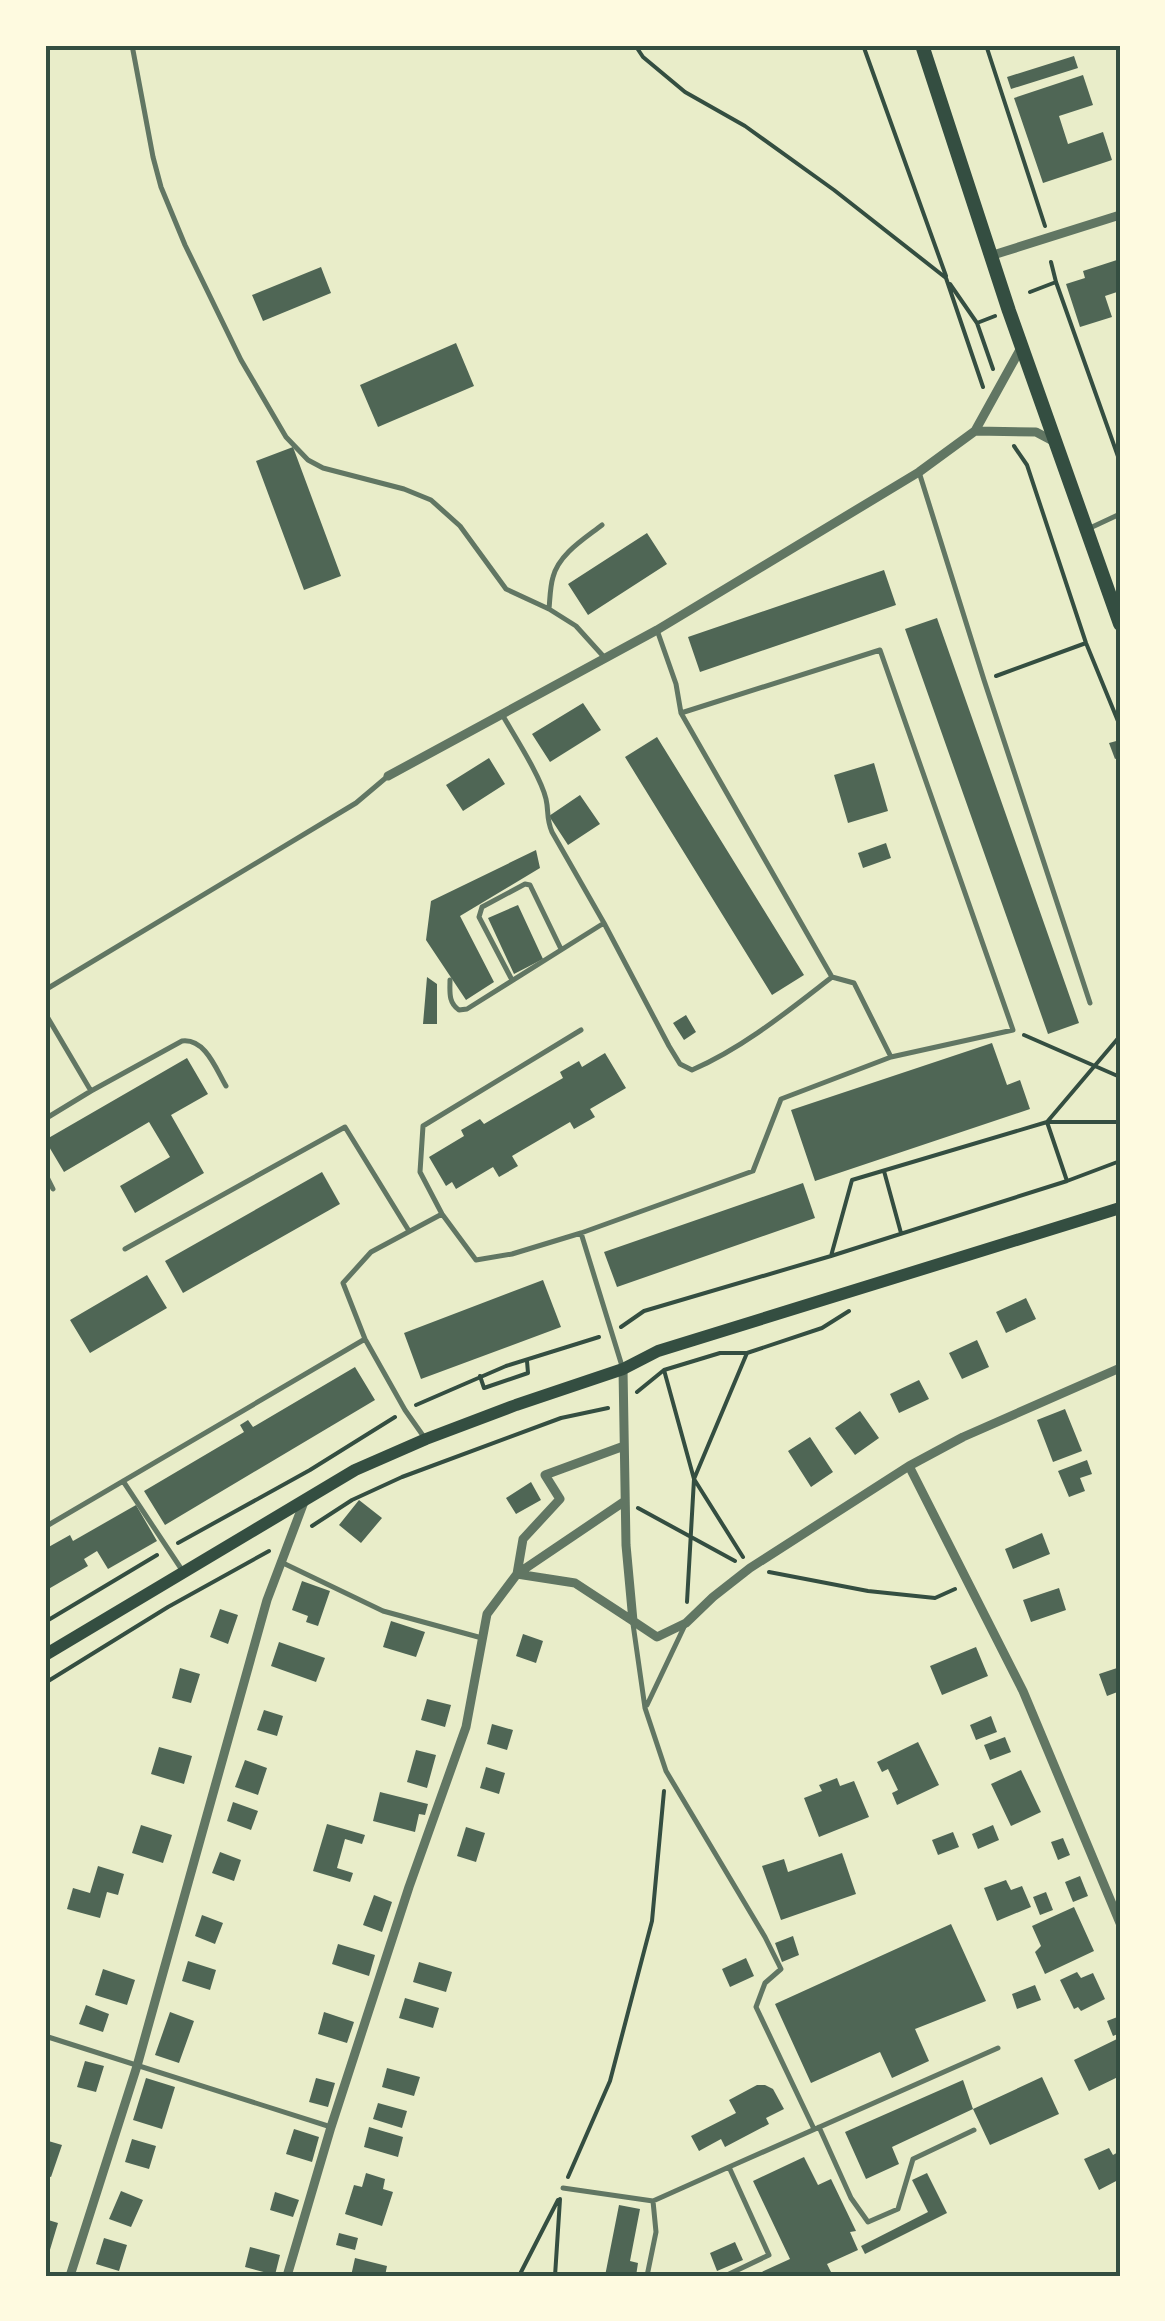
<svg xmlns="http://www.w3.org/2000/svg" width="1165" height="2321" viewBox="0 0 1165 2321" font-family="'Sofia Sans Condensed',sans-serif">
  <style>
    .building { fill: #4f6655 }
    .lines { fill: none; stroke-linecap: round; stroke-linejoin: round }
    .path { stroke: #344e41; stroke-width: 4 }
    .service { stroke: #617663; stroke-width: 5 }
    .minor { stroke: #617663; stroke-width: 9 }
    .secondary { stroke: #344e41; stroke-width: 12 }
    .primary { stroke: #344e41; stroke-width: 14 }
    .neatline { fill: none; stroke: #344e41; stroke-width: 4 }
  </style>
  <rect width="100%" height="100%" fill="#e9edc9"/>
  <path class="building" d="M1074,56L1078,68L1011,89L1007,77Z
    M1083,75L1093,105L1059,116L1068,144L1103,132L1112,160L1043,183L1014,98Z
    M1120,259V291L1105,296L1112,317L1080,327L1066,284L1085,278L1083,271Z
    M321,267L331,293L263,321L252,295Z
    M456,343L474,386L378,427L360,385Z
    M293,447L341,576L304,590L256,461Z
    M647,533L667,564L588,615L568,584Z
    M884,570L896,605L700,672L688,637Z
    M937,618L1079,1023L1048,1034L905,629Z
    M583,703L601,730L550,762L532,734Z
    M657,737L804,975L772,995L625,757Z
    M1120,740V757L1115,759L1109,743Z
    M489,758L505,784L463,811L446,785Z
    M874,763L888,811L848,823L834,775Z
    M580,795L600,824L568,845L549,816Z
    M886,843L891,858L863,868L858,853Z
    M536,850L540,868L460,916L494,982L466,1000L426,940L431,901Z
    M518,905L543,959L514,974L488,918Z
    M427,977L437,984V1024H423Z
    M686,1015L696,1032L684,1040L673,1023Z
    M992,1043L1007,1085L1020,1080L1030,1109L815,1181L791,1110Z
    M605,1053L626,1088L590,1109L595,1117L574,1129L570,1122L512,1156L518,1166L499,1177L493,1167L456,1189L452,1182L446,1186L429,1157L464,1136L461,1130L480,1119L484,1124L563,1078L560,1072L579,1061L582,1067Z
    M187,1058L208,1094L171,1115L204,1173L135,1213L120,1186L170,1157L149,1122L64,1172L45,1140Z
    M322,1172L340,1204L183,1293L165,1261Z
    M803,1183L815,1218L617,1287L604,1252Z
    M147,1275L167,1308L90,1353L70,1320Z
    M543,1280L561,1327L421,1379L404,1333Z
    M1026,1298L1036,1319L1006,1333L996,1312Z
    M977,1340L989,1367L962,1379L949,1353Z
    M355,1367L375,1400L165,1525L144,1491L244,1432L240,1425L248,1420L253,1427Z
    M919,1380L929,1399L899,1413L890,1394Z
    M1065,1409L1082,1451L1053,1462L1037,1420Z
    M860,1411L879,1438L855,1455L835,1428Z
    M810,1437L833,1472L811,1487L788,1451Z
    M1087,1460L1092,1474L1080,1478L1085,1491L1069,1497L1058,1471Z
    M531,1482L541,1500L516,1514L506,1498Z
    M359,1500L382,1518L361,1543L339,1525Z
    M136,1505L157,1541L108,1569L97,1551L84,1559L88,1566L45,1591V1549L70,1535L73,1541Z
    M1042,1533L1050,1554L1013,1569L1005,1549Z
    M302,1581L330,1591L318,1626L306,1622L308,1616L292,1610Z
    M1059,1588L1066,1610L1031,1622L1023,1600Z
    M220,1609L238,1615L228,1644L210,1637Z
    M391,1621L425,1632L416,1657L383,1647Z
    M523,1634L543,1641L536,1663L516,1656Z
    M279,1642L325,1658L316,1682L271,1666Z
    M976,1647L988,1676L942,1695L930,1666Z
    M1120,1667V1691L1107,1696L1099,1674Z
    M180,1668L200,1674L191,1703L172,1698Z
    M427,1699L451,1705L445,1727L421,1720Z
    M264,1710L283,1716L277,1736L257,1730Z
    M991,1716L997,1732L976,1740L970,1725Z
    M492,1724L513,1730L507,1750L487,1744Z
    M1005,1737L1011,1752L990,1760L984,1745Z
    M918,1742L939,1785L897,1805L892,1793L898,1790L888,1769L882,1772L877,1762Z
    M159,1747L192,1756L184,1784L151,1774Z
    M416,1750L436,1755L427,1788L407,1782Z
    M245,1760L267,1768L258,1795L235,1787Z
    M486,1767L505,1773L499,1794L480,1788Z
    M1021,1770L1041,1812L1011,1826L991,1784Z
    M837,1778L840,1786L854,1781L869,1817L819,1837L804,1798L822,1791L819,1785Z
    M380,1792L428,1804L425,1815L419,1814L415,1832L373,1821Z
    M233,1802L258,1811L251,1830L227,1821Z
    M327,1824L365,1835L362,1844L345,1839L337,1868L353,1873L350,1882L313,1871Z
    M141,1825L172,1835L163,1863L132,1853Z
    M993,1825L999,1840L978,1849L972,1834Z
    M466,1827L485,1833L476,1862L457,1856Z
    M953,1832L959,1847L938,1855L932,1840Z
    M1063,1838L1070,1855L1058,1860L1051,1842Z
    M220,1852L241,1860L234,1881L212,1873Z
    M842,1853L856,1894L781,1920L762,1866L784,1859L788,1872Z
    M98,1866L124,1874L118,1895L107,1892L100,1918L67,1909L73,1888L90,1893Z
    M1080,1876L1088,1896L1073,1902L1065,1882Z
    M1006,1880L1011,1890L1022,1886L1031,1907L997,1921L984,1888Z
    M1046,1892L1053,1910L1040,1915L1033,1897Z
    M374,1895L392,1902L382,1932L363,1925Z
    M1074,1907L1094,1951L1045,1974L1035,1952L1041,1946L1032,1926Z
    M202,1915L223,1923L215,1944L195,1936Z
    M951,1924L986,2001L915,2029L929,2061L892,2078L880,2052L811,2083L775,2004Z
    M793,1936L799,1955L782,1962L775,1943Z
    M338,1944L375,1955L369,1976L332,1964Z
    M746,1958L754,1976L730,1987L722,1969Z
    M188,1961L216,1970L210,1990L182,1981Z
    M419,1962L452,1972L446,1992L413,1982Z
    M103,1969L135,1980L127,2005L95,1995Z
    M1077,1972L1081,1978L1093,1973L1105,1999L1081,2011L1078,2007L1074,2009L1060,1980Z
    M1035,1985L1041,2000L1017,2009L1012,1994Z
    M405,1998L439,2008L433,2028L399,2018Z
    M86,2005L109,2014L103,2032L79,2024Z
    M170,2012L194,2021L179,2063L155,2055Z
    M324,2012L354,2022L347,2043L318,2034Z
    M1120,2016V2033L1113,2036L1107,2021Z
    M1117,2039L1120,2046V2076L1089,2091L1074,2060Z
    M85,2061L104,2066L96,2092L77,2087Z
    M387,2068L420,2077L414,2096L382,2087Z
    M1042,2077L1059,2114L990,2145L973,2109Z
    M146,2078L175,2087L162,2129L133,2120Z
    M316,2078L335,2083L328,2107L309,2102Z
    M963,2080L973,2109L892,2147L899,2164L866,2179L845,2132Z
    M757,2085H765L773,2089L784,2109L766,2118L769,2124L725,2147L721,2139L699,2151L691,2136L736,2113L729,2100Z
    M378,2103L407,2111L402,2128L373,2119Z
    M369,2127L403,2137L398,2157L364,2147Z
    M294,2129L319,2137L312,2162L286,2154Z
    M132,2139L156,2146L149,2169L125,2162Z
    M45,2140L62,2145L51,2177L45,2175Z
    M1109,2148L1113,2155L1120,2151V2179L1099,2190L1084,2159Z
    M804,2157L818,2185L831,2179L856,2231L850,2232L858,2250L827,2264L833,2276H753L790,2259L753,2181Z
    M366,2173L385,2179L383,2189L393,2192L382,2226L345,2214L354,2185L362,2187Z
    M927,2173L947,2213L865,2254L861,2246L928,2212L912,2180Z
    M121,2191L143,2200L131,2227L109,2219Z
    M275,2192L299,2200L293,2217L270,2210Z
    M619,2205L640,2209L630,2261L638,2263L636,2276H605Z
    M45,2219L58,2223L49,2253L45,2252Z
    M339,2233L358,2238L355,2250L336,2245Z
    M104,2238L127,2245L119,2271L96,2264Z
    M735,2242L743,2260L717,2271L710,2253Z
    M250,2247L280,2255L275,2275L245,2267Z
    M355,2258L387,2266L385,2276H351Z"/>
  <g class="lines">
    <path class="path" d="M635,45L643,57L685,92L745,126L834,190L946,278L983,387
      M863,45L946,276
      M986,45L1045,226
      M1051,262L1056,282L1120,462
      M950,284L977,323L993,369
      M1030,292L1056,282
      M977,323L995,316
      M1014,446L1027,465L1086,643L1120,726
      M996,676L1086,643
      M1024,1035L1120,1077
      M1120,1122H1047L1067,1181L1120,1161
      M884,1171L901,1233
      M831,1256L852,1180L1047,1122L1120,1036
      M621,1327L644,1311L831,1256L1067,1181
      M664,1370L694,1479L743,1557
      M480,1376L484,1388L528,1373L527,1361
      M637,1392L664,1370L720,1353H747L822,1328L849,1311
      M416,1405L506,1366L599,1337
      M638,1508L735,1561
      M312,1526L352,1500L402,1477L561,1418L608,1408
      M178,1543L310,1470L395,1417
      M769,1572L868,1591L935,1598L955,1589
      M687,1602L694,1479L747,1353
      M45,1622L157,1555
      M45,1683L168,1607L269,1551
      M568,2177L610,2081L652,1921L664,1791
      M519,2276L558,2200
      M555,2276L560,2199"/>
    <path class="service" d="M132,45L153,157L161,187L185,245L241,360L286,437L308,460L323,468L404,489L431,500L460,526L506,589L549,609L576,626L604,657
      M919,472L984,680L1090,1003
      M1090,528L1120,514
      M549,609C550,599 550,587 553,577C559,554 584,539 602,525
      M657,630L676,684L681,713L832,977L854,983L891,1057
      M503,716C515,737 541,777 546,799C549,812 546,818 552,832L604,923
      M450,980C450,992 448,1002 459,1010L467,1009L604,923L669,1046L680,1064L692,1070C743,1048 788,1011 832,977
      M512,980L479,917L482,907L525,884L530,885L561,949
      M45,990L356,803L388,776
      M45,1013L91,1091L45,1119
      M581,1030L423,1126L420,1172L442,1214L476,1260L512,1254L581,1233L622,1366
      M91,1091L182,1041C205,1038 216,1069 226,1086
      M45,1173L53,1189
      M581,1233L753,1171L781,1099L891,1057L1013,1030L880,650L681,713
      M125,1249L345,1127L409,1231
      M424,1437L405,1410L365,1339L343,1283L371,1252L442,1214
      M123,1481L182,1570
      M45,1527L365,1339
      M283,1563L383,1611L482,1638
      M633,1624L645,1708L666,1771L765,1937L781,1969L765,1983L756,2007L814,2129
      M647,1705L685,1625
      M45,2036L331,2127
      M819,2127L851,2198L868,2222L898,2209L913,2159L974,2130
      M729,2167L998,2048
      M563,2188L653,2201L656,2232L647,2276
      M653,2201L729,2167L769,2255L725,2276"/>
    <path class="minor" d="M990,256L1120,215
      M1022,346L975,431L1036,432L1053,441
      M388,776L657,630L919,472L975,431
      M623,1369L626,1545L633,1621L657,1637L686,1623L713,1597L750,1568L909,1466L963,1437L1120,1368
      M624,1446L545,1475L560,1499L523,1539L517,1574L575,1583L633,1621
      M909,1466L1023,1691L1120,1923
      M70,2276L137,2066L267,1600L304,1502
      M287,2276L331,2127L409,1887L466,1727L487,1614L517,1574L625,1501"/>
    <path class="secondary" d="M45,1655L355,1470L426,1439L516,1405L623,1369L658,1351L1120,1208"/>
    <path class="primary" d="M922,45L1009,311L1120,624"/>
  </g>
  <rect width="1165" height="2321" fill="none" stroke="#fefae0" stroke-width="95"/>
  <rect x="48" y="48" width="1070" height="2226" class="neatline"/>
</svg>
